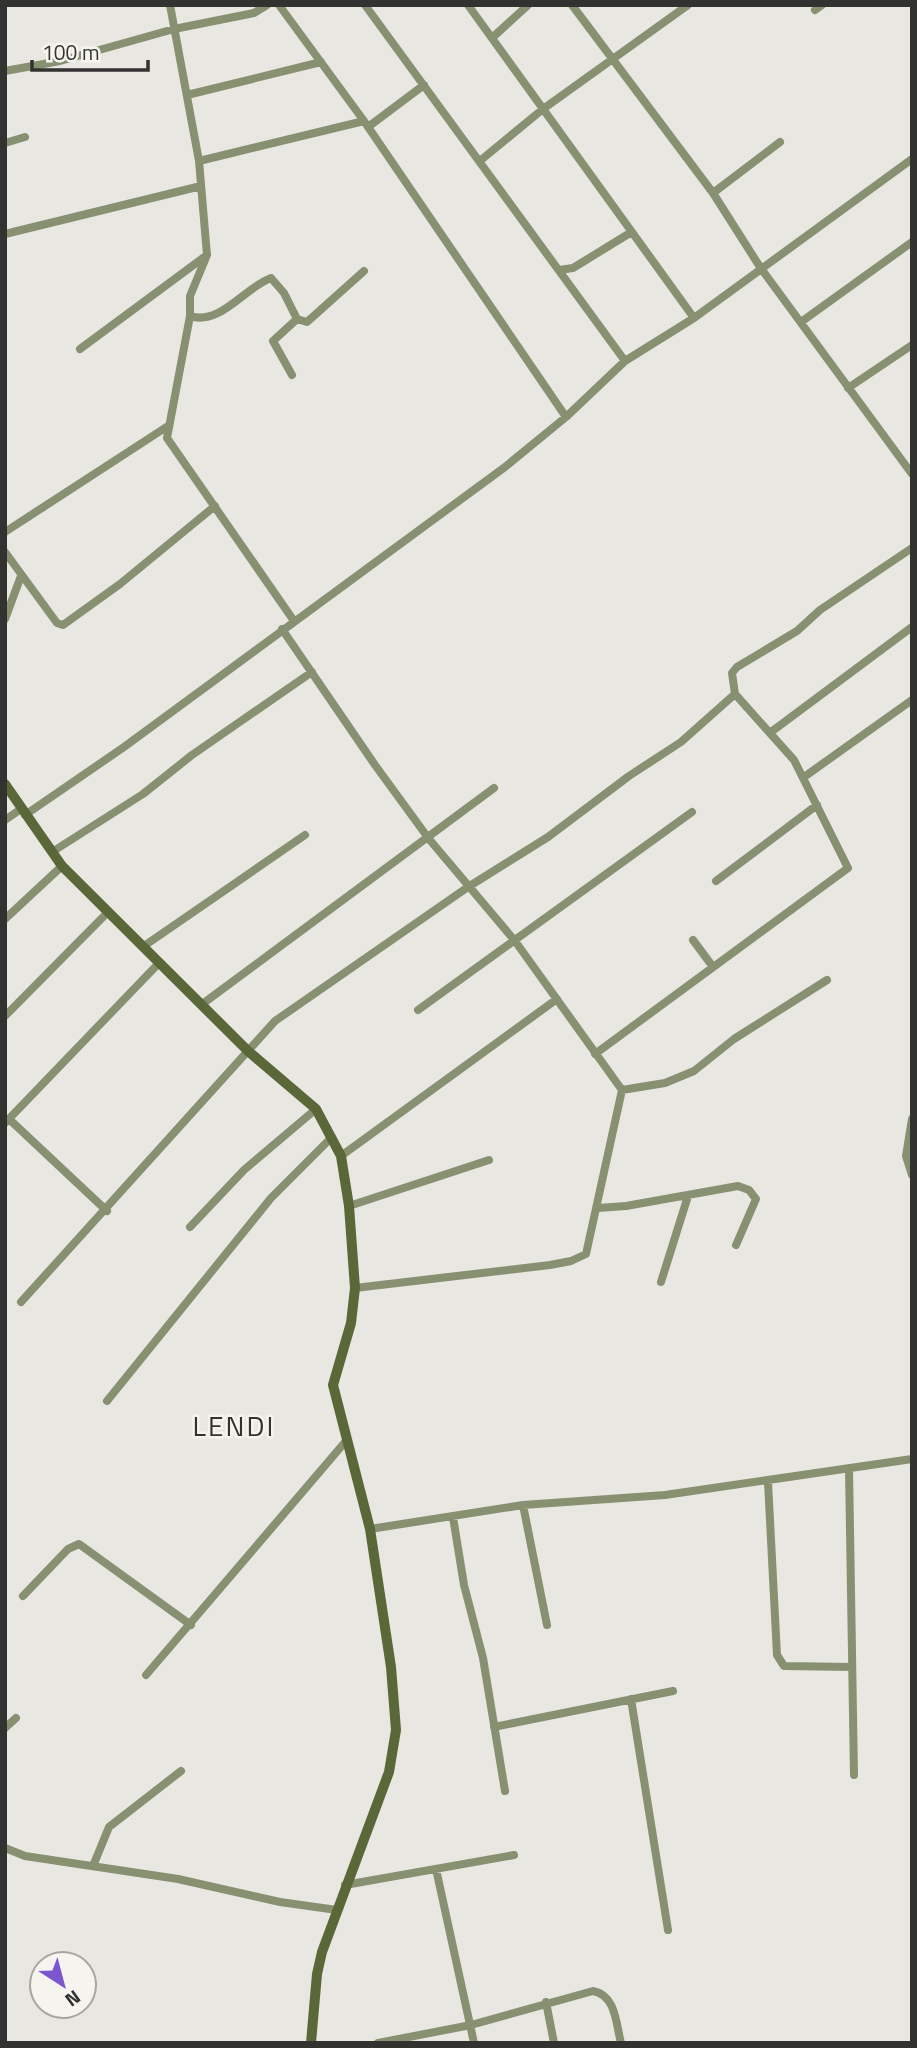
<svg xmlns="http://www.w3.org/2000/svg" width="917" height="2048" viewBox="0 0 917 2048" font-family="'Titillium Web',sans-serif">
  <style>
    .lines { fill: none; stroke-linecap: round; stroke-linejoin: round }
    .minor { stroke: #879171; stroke-width: 8 }
    .secondary { stroke: #5a6738; stroke-width: 10 }
    .labels { text-anchor: middle; stroke-width: 5; stroke-linejoin: round; paint-order: stroke }
    .quarter-label { font-size: 28px; letter-spacing: 2px; fill: #323230; stroke: #f6f4ef }
  </style>
  <rect width="100%" height="100%" fill="#e9e7e1"/>
  <g class="lines">
    <path class="minor" d="M170,5L199,161L207,255L190,296V316L167,438L294,621
      M279,5L364,121L566,417
      M365,5L625,361
      M468,5L694,318
      M572,5L713,193L760,267L912,474
      M815,10L822,5
      M492,38L528,5
      M5,71L60,61L174,29L254,13L267,5
      M187,95L321,62
      M368,127L424,85
      M5,143L25,137
      M481,160L543,109L688,5
      M199,161L364,121
      M713,193L780,142
      M5,234L201,186
      M559,270L573,268L630,233
      M190,316C220,326 244,288 271,278L284,293L297,319L307,322L364,271
      M801,322L912,242
      M80,349L207,255
      M292,375L273,341L297,319
      M848,388L912,345
      M5,532L168,426
      M5,552L57,623L63,625L120,584L215,506
      M5,619L21,576
      M282,629L375,765L429,839L515,941L622,1090L586,1254L571,1261L550,1265L355,1288
      M771,732L912,627
      M804,777L912,700
      M25,815L124,747L505,467L566,417L625,361L694,318L912,159
      M5,820L21,809
      M52,852L143,794L192,755L312,672
      M716,881L817,805
      M5,919L62,866
      M693,940L713,967
      M144,946L305,835
      M201,1005L494,788
      M418,1010L692,812
      M5,1016L108,912
      M595,1054L848,868L794,760L735,694
      M622,1090L665,1083L694,1071L734,1039L827,980
      M9,1119L107,1211
      M912,1119L906,1156L912,1175
      M5,1123L159,963
      M341,1156L557,999
      M349,1206L489,1160
      M598,1208L626,1206L738,1186L749,1190L756,1199L736,1245
      M190,1227L244,1170L316,1109
      M661,1282L688,1196
      M21,1302L275,1021L468,887L548,837L629,776L681,742L735,694L732,673L737,667L797,631L820,610L912,548
      M107,1401L271,1198L332,1137
      M849,1468L854,1775
      M768,1482L777,1655L784,1666L852,1667
      M523,1505L547,1625
      M453,1517L464,1585L483,1658L505,1791
      M370,1529L523,1505L665,1495L912,1459
      M23,1596L68,1549L79,1544L191,1625
      M146,1675L346,1441
      M631,1699L668,1930
      M494,1727L673,1691
      M5,1728L16,1718
      M5,1848L25,1856L178,1879L280,1902L337,1910
      M93,1866L109,1827L181,1771
      M436,1869L474,2043
      M345,1885L514,1855
      M546,2002L554,2043
      M378,2043L471,2025L593,1991C616,1995 616,2024 621,2043"/>
    <path class="secondary" d="M5,784L62,866L248,1051L316,1109L341,1156L349,1206L355,1288L351,1323L333,1385L370,1529L391,1667L396,1730L389,1772L322,1952L317,1974L311,2043"/>
  </g>
  <g class="labels">
    <g class="quarter-label">
      <text x="234" y="1436">LENDI</text>
    </g>
  </g>
  <rect width="917" height="2048" fill="none" stroke="#323230" stroke-width="14"/>
  <g transform="translate(63 1985) rotate(144)"><circle r="33" fill="#f6f4ef" stroke="#a8a6a3" stroke-width="2"/>
  <path d="M0-5L12 26L0 18L-12 26Z" fill="#7c56cf"/>
  <text y="-10" font-size="19" font-weight="bold" text-anchor="middle" fill="#323230">N</text>
  </g>
  <path d="M32 60v10h116v-10" fill="none" stroke="#323230" stroke-width="3.5"/>
  <text x="42" y="60" font-size="21" fill="#323230" stroke="#f6f4ef" stroke-width="5" paint-order="stroke">100 m</text>
</svg>
